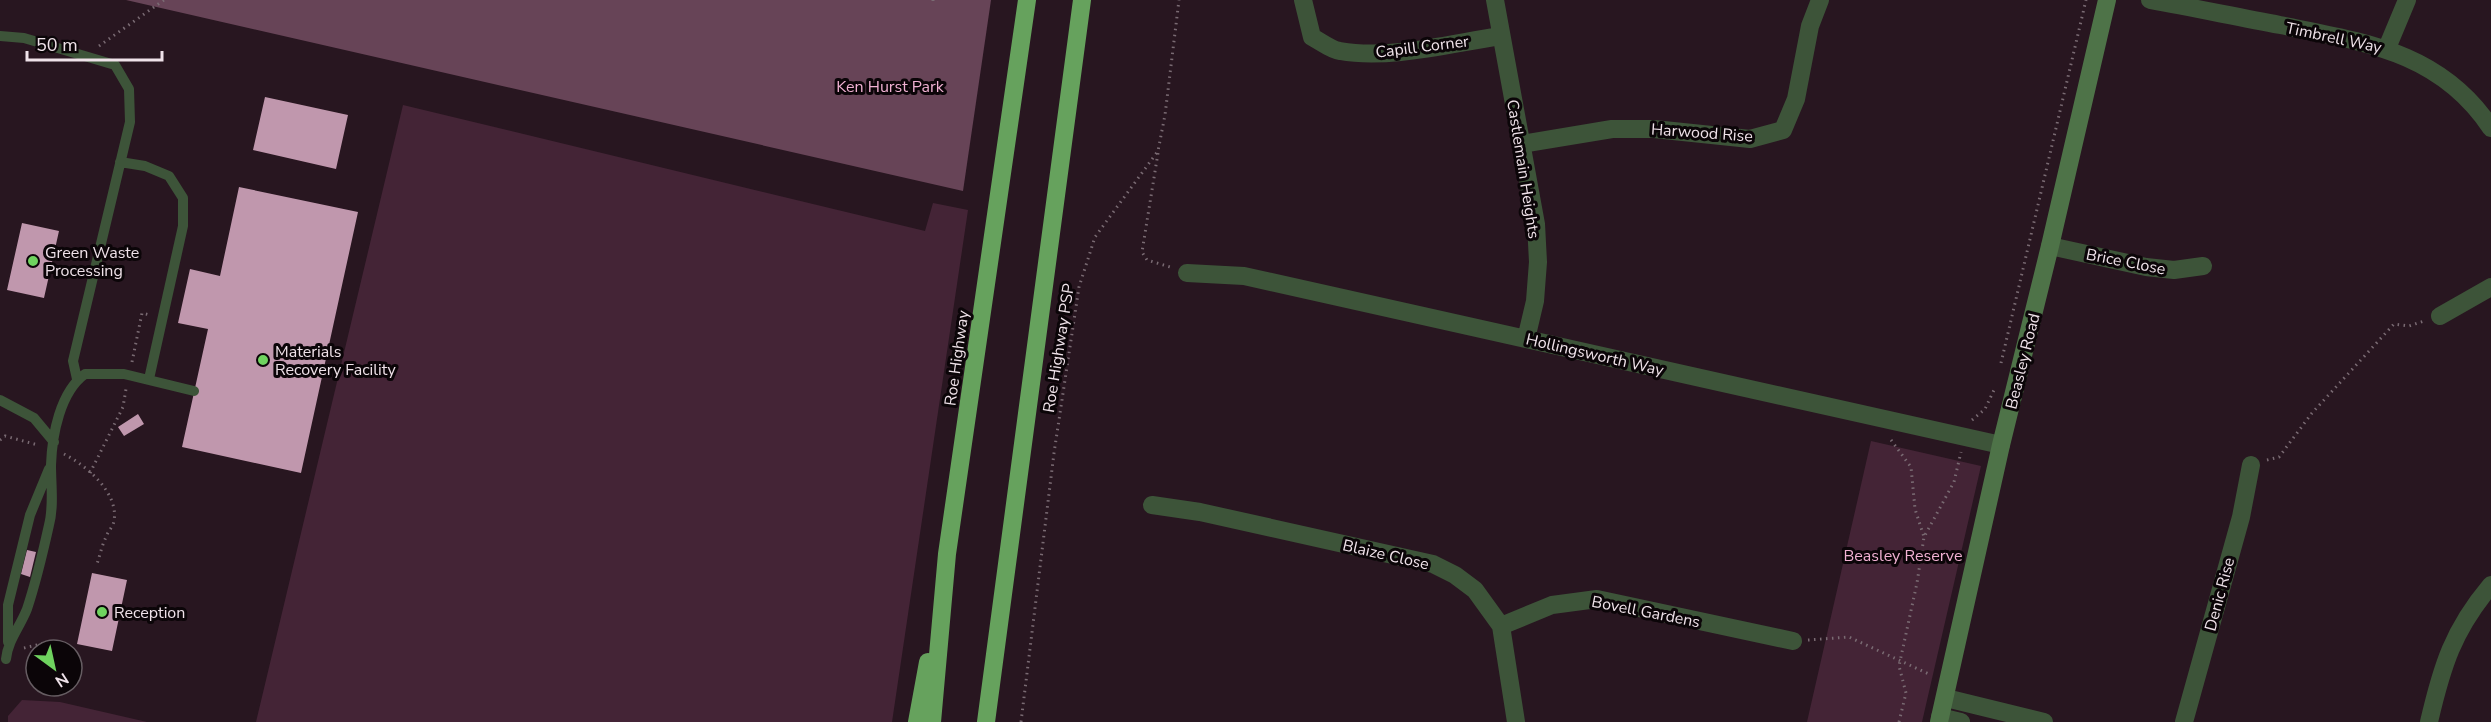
<svg xmlns="http://www.w3.org/2000/svg" width="2491" height="722" viewBox="0 0 2491 722" font-family="'Nunito Sans',sans-serif">
  <style>
    .green { fill: #442436 }
    .forest { fill: #674457 }
    .building { fill: #c097ad }
    .lines { fill: none; stroke-linecap: round; stroke-linejoin: round }
    .path { stroke: #7a6b73; stroke-width: 3; stroke-dasharray: 1.5 4.5; stroke-linecap: butt }
    .service { stroke: #3d5439; stroke-width: 10 }
    .minor { stroke: #3d5439; stroke-width: 18 }
    .tertiary { stroke: #3d5439; stroke-width: 18 }
    .secondary { stroke: #4e7348; stroke-width: 18 }
    .motorway { stroke: #66a25d; stroke-width: 18 }
    .poi-dot { fill: #6fd35f; stroke: #0b0508; stroke-width: 2 }
    .labels { text-anchor: middle; stroke-width: 6; stroke-linejoin: round; paint-order: stroke }
    .street-label { font-size: 16px; fill: #efe2e9; stroke: #0b0508 }
    .park-label { font-size: 16px; fill: #f1b1d3; stroke: #0b0508 }
    .poi-label { font-size: 16px; fill: #efe2e9; stroke: #0b0508; text-anchor: start }
  </style>
  <rect width="100%" height="100%" fill="#281620"/>
  <path class="green" d="M403,105L925,231L933,203L968,210L892,722H256Z
    M1871,441L1981,466L1922,722H1807Z
    M22,700L60,702L147,722H8V716Z"/>
  <path class="forest" d="M126,0H991L963,191Z"/>
  <path class="building" d="M265,97L348,115L336,169L253,150Z
    M239,187L358,212L301,473L182,447L208,329L178,323L190,269L220,276Z
    M22,223L59,231L44,298L7,290Z
    M138,414L144,424L124,436L118,427Z
    M27,550L36,552L30,577L21,574Z
    M92,573L127,580L112,651L77,644Z"/>
  <g class="lines">
    <path class="path" d="M933,0V1
      M99,46L164,0
      M1158,153L1142,252L1147,260L1170,267
      M132,362L142,313L150,315
      M2001,363L2086,0
      M1972,420L1985,409L1994,390
      M0,440L5,436L38,445
      M1891,440L1911,467L1915,509L1924,537
      M64,454C87,466 119,493 114,521C113,527 108,531 106,537C102,545 100,555 97,564
      M2267,460L2279,457L2312,413L2394,324L2409,326L2424,321
      M90,473L123,407L126,389
      M1808,640L1849,637L1931,675
      M24,648L45,643
      M1021,722L1054,453L1079,287L1095,237L1158,151L1165,115L1179,0
      M1899,722L1906,693L1899,666L1917,583L1924,537L1954,482L1961,452"/>
    <path class="service" d="M0,36L24,38L115,65L129,89L130,122L73,361L77,379
      M120,162L145,166L169,176L183,198V226L149,379
      M0,400L34,418L54,442
      M8,642V605L30,515L49,469
      M6,659C8,640 20,627 27,609C36,582 43,552 49,525C54,506 51,485 51,465C52,435 60,392 85,374H124L194,391"/>
    <path class="minor" d="M1303,0L1312,37C1320,41 1331,50 1340,51C1390,60 1452,43 1501,36
      M1495,0L1536,224L1538,262L1535,301L1526,339
      M2150,0C2194,8 2237,17 2280,25C2363,42 2440,51 2491,128
      M2387,48L2407,0
      M1521,144L1612,129H1654L1750,139L1783,130L1796,99L1810,26L1820,0
      M2050,246L2146,267L2174,270L2203,266
      M1187,273L1244,276L2001,445
      M2440,316L2491,287
      M1152,505L1200,512L1433,564L1455,575L1475,590L1501,626L1516,722
      M1501,626L1552,605L1597,599L1793,641
      M2184,722L2241,517L2251,465
      M2429,722C2442,666 2453,630 2491,585"/>
    <path class="tertiary" d="M1946,698L2044,722
      M1940,717L1961,722"/>
    <path class="secondary" d="M1939,722L2001,445L2050,246L2107,0"/>
    <path class="motorway" d="M917,722L928,662
      M932,722L947,554L1027,0
      M986,722L1082,0"/>
  </g>
  <g class="poi-dot">
    <circle cx="33" cy="261" r="6"/>
    <circle cx="263" cy="360" r="6"/>
    <circle cx="102" cy="612" r="6"/>
  </g>
  <g class="labels">
    <g class="street-label">
      <text transform="translate(2334 37) rotate(12)" y="6">Timbrell Way</text>
      <text transform="translate(1422 46) rotate(-7)" y="6">Capill Corner</text>
      <text transform="translate(1702 132) rotate(4)" y="6">Harwood Rise</text>
      <text transform="translate(1524 169) rotate(81)" y="6">Castlemain Heights</text>
      <text transform="translate(2126 261) rotate(11)" y="6">Brice Close</text>
      <text transform="translate(1058 348) rotate(-81)" y="6">Roe Highway PSP</text>
      <text transform="translate(1595 354) rotate(13)" y="6">Hollingsworth Way</text>
      <text transform="translate(956 358) rotate(-82)" y="6">Roe Highway</text>
      <text transform="translate(2022 361) rotate(-76)" y="6">Beasley Road</text>
      <text transform="translate(1386 554) rotate(13)" y="6">Blaize Close</text>
      <text transform="translate(2219 594) rotate(-75)" y="6">Denic Rise</text>
      <text transform="translate(1646 611) rotate(11)" y="6">Bovell Gardens</text>
    </g>
    <g class="park-label">
      <text x="890" y="92">Ken Hurst Park</text>
      <text x="1903" y="561">Beasley Reserve</text>
    </g>
    <g class="poi-label">
      <text x="45" y="258">Green Waste<tspan x="45" dy="18">Processing</tspan></text>
      <text x="275" y="357">Materials<tspan x="275" dy="18">Recovery Facility</tspan></text>
      <text x="114" y="618">Reception</text>
    </g>
  </g>
  <g transform="translate(54 668) rotate(147)"><circle r="28" fill="#0b0508" stroke="#665d62" stroke-width="1.5"/>
  <path d="M0-4.5L10 22L0 15L-10 22Z" fill="#6fd35f"/>
  <text y="-9" font-size="16" font-weight="bold" text-anchor="middle" fill="#efe2e9">N</text>
  </g>
  <path d="M27 51v9h135v-9" fill="none" stroke="#efe2e9" stroke-width="3"/>
  <text x="36" y="51" font-size="18" fill="#efe2e9" stroke="#0b0508" stroke-width="4.5" paint-order="stroke">50 m</text>
</svg>
